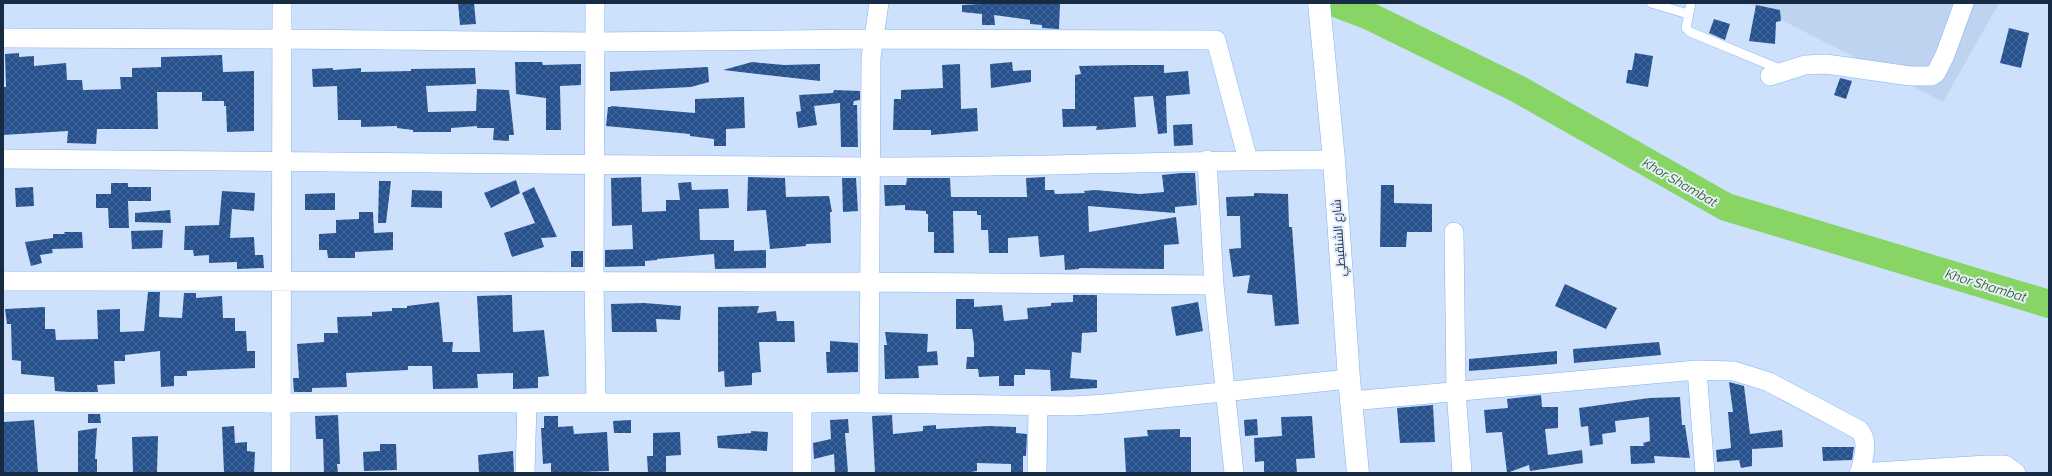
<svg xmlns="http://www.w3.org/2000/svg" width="2052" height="476" viewBox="0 0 2052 476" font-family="Raleway,Cairo,sans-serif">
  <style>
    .built { fill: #bed3f0 }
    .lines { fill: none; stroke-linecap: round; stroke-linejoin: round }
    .river { stroke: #88d565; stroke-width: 28 }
    .building { fill: url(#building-cross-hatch) }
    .service-casing { stroke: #81b1f4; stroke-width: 10 }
    .minor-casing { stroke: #81b1f4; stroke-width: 20 }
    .tertiary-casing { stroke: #81b1f4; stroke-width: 23 }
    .service { stroke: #fff; stroke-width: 9 }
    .minor { stroke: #fff; stroke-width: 19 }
    .tertiary { stroke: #fff; stroke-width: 22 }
    .labels { text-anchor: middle; stroke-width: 4; stroke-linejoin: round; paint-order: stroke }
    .street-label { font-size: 12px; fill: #182b45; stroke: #e4eefc }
    .water-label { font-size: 13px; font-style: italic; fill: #2c5d11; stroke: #e4eefc }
  </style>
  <defs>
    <pattern id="building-cross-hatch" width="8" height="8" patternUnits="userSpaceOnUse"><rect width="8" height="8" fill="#27528e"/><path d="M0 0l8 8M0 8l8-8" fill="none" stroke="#446899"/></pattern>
  </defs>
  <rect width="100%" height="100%" fill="#cde1fd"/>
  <path class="built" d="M1748,3H1999L1943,102Z"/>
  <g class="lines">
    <path class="river" d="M1335,3L1369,16L1518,89L1726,207L2049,304"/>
  </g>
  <path class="building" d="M458,3H474L476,24L460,25Z
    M998,3H1060L1059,29L1042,28V25L1030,24V20L994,15L995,25H982V14L962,12V5Z
    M1756,5L1780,10L1781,21L1776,22L1775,44L1749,41Z
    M1714,19L1730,24L1725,40L1709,33Z
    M2009,28L2029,33L2021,68L2000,63Z
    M19,53V57L34,56V66L66,63L67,80H82L83,90L121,89L120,77H132V68L161,67V57L222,55L223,72L254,71V131L227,132L226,106H224V101H202V92H157L158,129H97L96,144L67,143L68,131L3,135V87H6L5,54Z
    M1635,53L1653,56L1648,87L1626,83L1628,70H1632Z
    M515,62H542L543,65L581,64V85L560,86L561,130H546V98L516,94Z
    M752,62L784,65L820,64V81L723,70Z
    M1012,62L1013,71L1031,70V82L991,88L990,64Z
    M960,64L961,109L977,108L978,131L931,135V130H893L894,99H901V90L943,88L942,65Z
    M1128,65H1164V73L1188,71L1190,94L1166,96L1167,133L1158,134L1153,96L1134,97L1136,127L1096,130L1097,126L1063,127L1062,109H1075V75L1081,74L1079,66Z
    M708,67L709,82L691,87L610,91V72Z
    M333,68V70L361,68V72L411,71V69L475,68L476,84L426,86L428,112L476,111L477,89L509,90L514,135H509V141L493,140L494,128H477V126L451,128V132H413V130L397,128V126L361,127V120H338L337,86L313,87L312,69Z
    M1840,78L1852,81L1846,99L1834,95Z
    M834,90L860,91V100L854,101L853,105H857L858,147H841L840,103L814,106L817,125L798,128L796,112L801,111L799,95L833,93Z
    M744,97L745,128L726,129V146H714V139L690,136V134L606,126L608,107H611V106L695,113V99Z
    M1192,124L1193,145L1174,146L1173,125Z
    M1181,173H1195L1197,205L1175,207V213L1088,206L1089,232L1176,217L1179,244L1164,245V269L1079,268V269L1065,270L1064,255L1040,257L1038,236L1008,238V253H989L988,230H981V215H977V211H953L954,253H934V232H928V214H926V211L905,210V205L885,206L884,185H906L907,178H950L951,197H1027L1026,178L1045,177V190H1054L1055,194L1085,193L1084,191L1095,190L1140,194L1164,192L1162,175Z
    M641,177L642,212L666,211V200H680L678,183L691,182L692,190L728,189L729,208L699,209L700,240H734V251L766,250V268L715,269L714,254L657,259V260L645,261V266L605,267V250L633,249L632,225L612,226L611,178Z
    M748,177L785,178L786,197L829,196L832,212H830L831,243L806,244V246L770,249L766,210L747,211Z
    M842,178H856L858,211L843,212Z
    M516,180L520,193L491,208L484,193Z
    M379,181H391L386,223H378Z
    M111,183H128V187H151V201H128L129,228H109L108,208H96V194H111Z
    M1381,185H1394V203L1432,204V232H1407L1406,247H1380Z
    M33,187L34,206L16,207L15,188Z
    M534,187L557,237L541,238L544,247L512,257L504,233L535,223L522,193Z
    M412,190L442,191V208L411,207Z
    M222,191L255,193L254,211L232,209L230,238L254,237L255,255H263L264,268L237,269V262L209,263V255L194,256L193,250H184L185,226L219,225Z
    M335,193V210H305V194Z
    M1254,193L1288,194L1289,227H1292L1299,324L1275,326L1272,295L1247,293L1250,275L1233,277L1229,249L1241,248L1240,216H1227L1226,197L1254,196Z
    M170,210L171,223L135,222V213Z
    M359,212H373L374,233L393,232V250L355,252V258H328L327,250H319V234L336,233V220L359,219Z
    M163,230L162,248L132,249L131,231Z
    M64,232H82L83,248L52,249L53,253L40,255L42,263L31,266L25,242L53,238V234H65Z
    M571,251H583V267H571Z
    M1565,284L1617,308L1606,329L1555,306Z
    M148,292H160L159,317L182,318L184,293H196V298L222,296L223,318H235V331H246L247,351H255V368L187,371V376H174V386L161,387L160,351L125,355V361H114L115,384L97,385L98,392H69L55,391L54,377L21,374V361L12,360L11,324H7L5,309L45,307V329H55L56,340L98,339L97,310L120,309V332L144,331Z
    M512,295L513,332L544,330L549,376L538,377V388L513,389V373L477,374L478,388L433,389L432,366H408V370L346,373L347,387L312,388V392H294L293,378H299L297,344L324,342V333H338L337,317L372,316V312L392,311V308H407V306L439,302L443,342H453L452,352H480L477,296Z
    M1073,295H1097V332L1082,333L1081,353L1072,352L1070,378L1097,380V388L1051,391L1050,370L1025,369V375H1014V386H999V376L979,377L978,369H966L967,357H974V344L972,329H956V299H974V307L1002,305L1004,321L1028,319L1027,308L1051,306V303L1073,302Z
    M1198,302L1203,331L1176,336L1171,307Z
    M611,304L644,303L681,306L680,320L656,319L657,332H612Z
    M759,306L757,313L776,311L777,321H794L795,342H759L761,372L752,373V385L725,387L724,371L718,372V307Z
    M885,332L928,334L927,352L937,351L938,365L918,366L919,378L885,379L884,345H887Z
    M830,341L858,343V372L827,373L826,352H830Z
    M1659,342L1661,355L1574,363L1573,349Z
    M1557,351V364L1469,371V359Z
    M1729,382L1744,386L1750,434L1782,430L1783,447L1752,449V466L1741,468L1739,460L1717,462L1716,450L1731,448L1728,412H1733Z
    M1541,395L1542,407H1558V428L1545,429L1548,455L1582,450L1583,463L1530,471L1529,465L1507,473L1502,432L1486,433L1484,410L1508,408L1507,399Z
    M1680,397L1682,425H1685L1690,458L1654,456L1655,463L1631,464L1630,446H1644L1643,443L1650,441L1649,417L1615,421L1616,432L1602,434L1603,444L1590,446L1588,426L1581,427L1579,408L1649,398Z
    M1433,405L1435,442L1400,443L1397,408Z
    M88,414H100L101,423H88Z
    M338,415L340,464H337L338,473H324L323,439H316L315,416Z
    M892,415L893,434L923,431V426L936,425V429L989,426L1016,427V433L1027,434L1026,456H1023V473H1011V464L977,463V471L964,473H875L872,416Z
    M544,416H558V427L573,426L574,434L607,432L609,471L551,473V463L543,464L541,428H544Z
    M1312,416L1315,458L1296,459L1297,473H1264V461L1255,462L1254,438L1282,436L1281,417Z
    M848,419L849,433H845L848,473H835L834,454L814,459L813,443L831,439L830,420Z
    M1257,419L1258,435L1245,436L1244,420Z
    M34,420L38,473H3L4,422Z
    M631,420V433H614L613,421Z
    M234,426L235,443L247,442V451L255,452L254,473L224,472L222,427Z
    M97,428L95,459H97V472L78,473V431Z
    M1180,429V437H1191V473H1126L1124,438L1148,436L1147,430Z
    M751,431L768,432L767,451L718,448L717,436L751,433Z
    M680,432L681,455L666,456V473H648L647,456H653V433Z
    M158,436L157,473H133L132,437Z
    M380,444H396L397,470L364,471L363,452L380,451Z
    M1822,447H1854L1852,460L1823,461Z
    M513,451L514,473H479L478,455Z"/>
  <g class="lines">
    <g class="service-casing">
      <path id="service" d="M1651,3L1688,14
        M1691,3L1686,28L1690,32L1782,70"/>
    </g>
    <g class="minor-casing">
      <path id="minor" d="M595,3L594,283L596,403
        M3,38L281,39L595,42L872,39L1216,40L1248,160
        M1770,76L1805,65L1826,64L1910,76H1931L1936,73L1945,55L1964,3
        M3,159C291,160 578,166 866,167C1022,168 1178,160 1334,160
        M1454,232L1456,390L1462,473
        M3,281L869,282L1214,285L1207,160
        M1214,285L1234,473
        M1697,370L1705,473
        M1351,401L1697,370L1734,371L1769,382L1859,430C1870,442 1863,458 1860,473
        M3,403H869L1073,406L1105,404L1349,379
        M869,403L871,58L879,3
        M281,473L282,3
        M525,473L527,404
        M802,473V403
        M1037,473L1038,406
        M1859,473L1987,465H2005L2016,473"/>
    </g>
    <g class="tertiary-casing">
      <path id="tertiary" d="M1319,3L1334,160L1349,379L1358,473"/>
    </g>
    <use href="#service" class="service"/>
    <use href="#minor" class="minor"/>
    <use href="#tertiary" class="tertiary"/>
  </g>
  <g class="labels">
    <g class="street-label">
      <text transform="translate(1339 238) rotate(-94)" y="4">شارع الشنقيطي</text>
    </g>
    <g class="water-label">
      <text transform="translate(1680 182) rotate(30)" y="5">Khor Shambat</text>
      <text transform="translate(1986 285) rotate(17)" y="5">Khor Shambat</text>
    </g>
  </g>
  <rect width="2052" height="476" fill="none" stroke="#182b45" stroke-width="8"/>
</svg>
